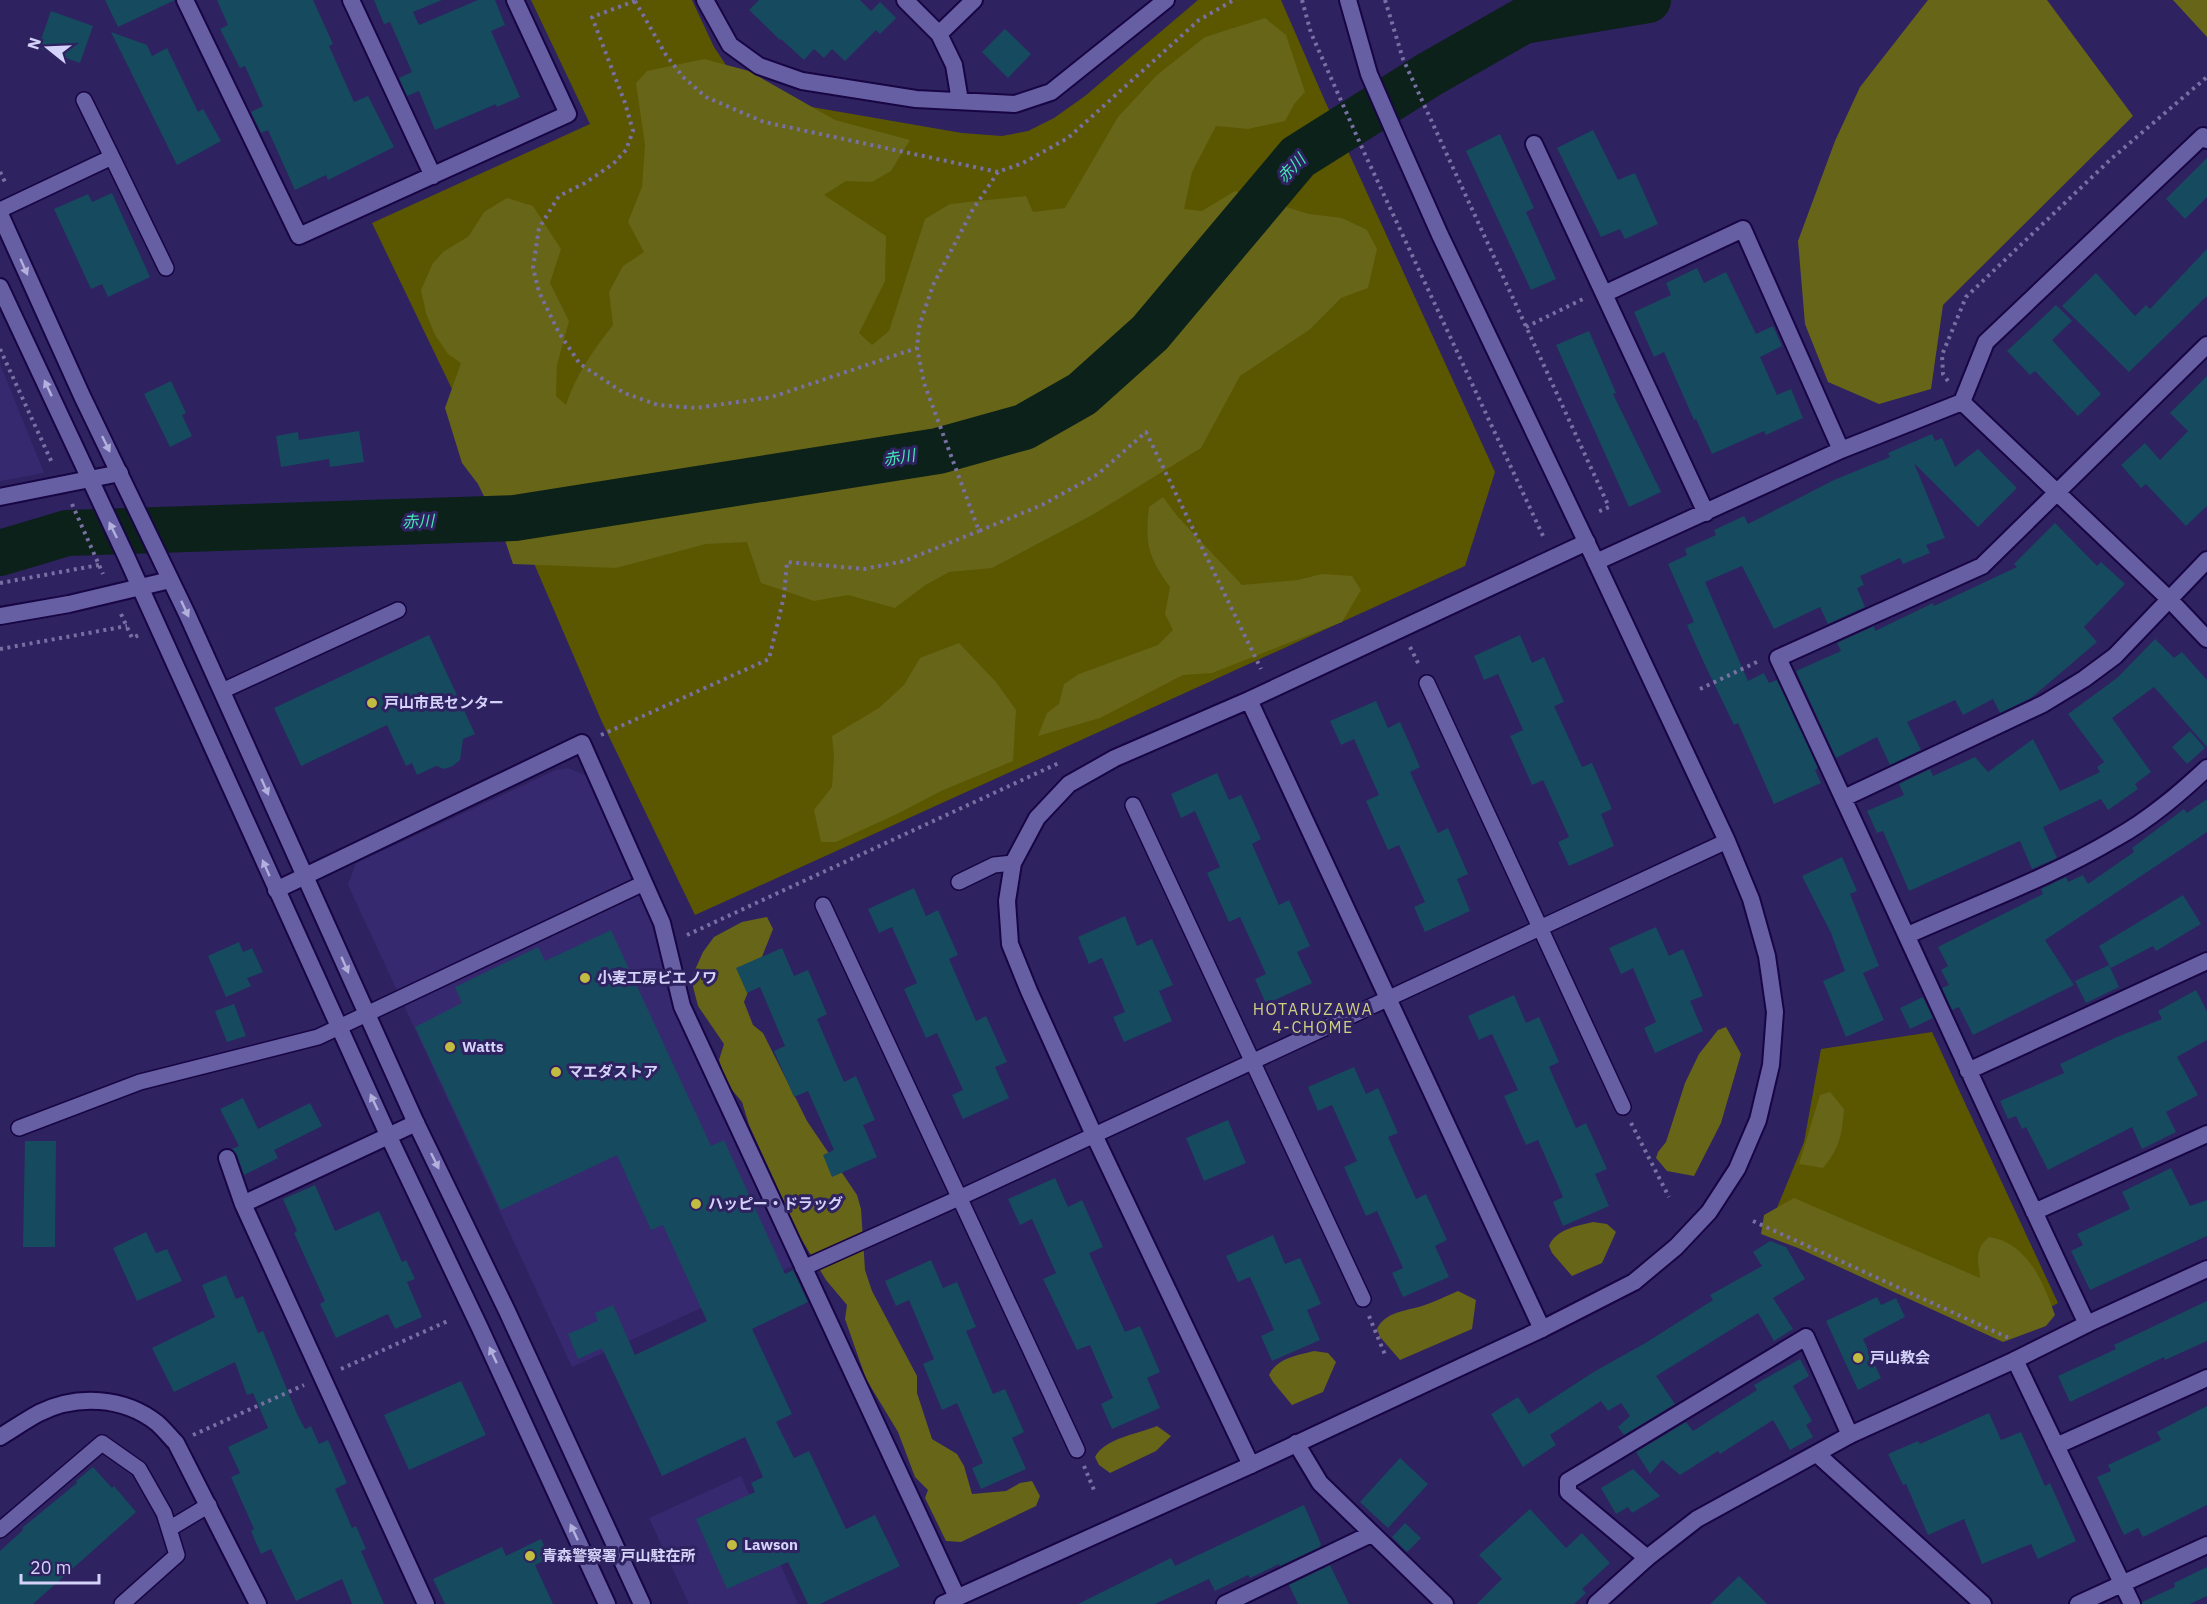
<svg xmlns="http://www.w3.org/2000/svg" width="2207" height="1604" viewBox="0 0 2207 1604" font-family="'IBM Plex Sans','Noto Sans JP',sans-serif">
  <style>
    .built { fill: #37296f }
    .green { fill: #5a5700 }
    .forest { fill: #676517 }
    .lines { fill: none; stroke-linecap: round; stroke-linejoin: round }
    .river { stroke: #0b2119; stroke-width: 46 }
    .building { fill: #164a5e }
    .service-casing { stroke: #180543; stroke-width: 18 }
    .minor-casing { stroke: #180543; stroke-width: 20 }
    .tertiary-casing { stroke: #180543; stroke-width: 20 }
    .path { stroke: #7870a3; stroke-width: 4; stroke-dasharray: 3 4.5; stroke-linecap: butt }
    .service { stroke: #675fa3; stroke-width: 15 }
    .minor { stroke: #675fa3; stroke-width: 16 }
    .tertiary { stroke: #675fa3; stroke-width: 16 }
    .oneway { fill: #b3b0de }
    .poi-dot { fill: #c1bd40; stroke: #2e2260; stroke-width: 2 }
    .labels { text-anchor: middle; stroke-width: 6; stroke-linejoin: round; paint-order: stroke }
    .poi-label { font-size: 15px; font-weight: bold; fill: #d4d2f8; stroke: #2e2260; text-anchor: start }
    .water-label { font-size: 16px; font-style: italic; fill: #45e8b5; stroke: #2e2260 }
    .neighbourhood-label { font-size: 16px; letter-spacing: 1.5px; fill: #d1d081; stroke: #2e2260 }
  </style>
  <rect width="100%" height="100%" fill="#2e2260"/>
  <path class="built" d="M0,364L44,473L0,481Z
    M568,768L585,775L652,920L678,1008L795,1265L572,1367L348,885L356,863L556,770Z
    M741,1476L798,1604H689L649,1518Z"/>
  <path class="green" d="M531,0H692L714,47L728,68L800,105L962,133L1002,136L1028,131L1054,118L1085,96L1198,0H1281L1325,101L1495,472L1465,566L695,915L602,722L518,526L372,223L590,124Z
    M1932,1032L2058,1303L2012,1328L1772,1220L1804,1142L1821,1049Z"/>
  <path class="forest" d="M1928,0H2047L2133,116L1943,305L1931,389L1879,404L1828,382L1805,324L1798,241L1835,141L1860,87Z
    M2173,0H2207V37Z
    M1265,18L1286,35L1305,92L1295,103L1285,121L1248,129L1216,126L1192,172L1184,209L1202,211L1235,191L1309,214L1342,218L1367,230L1377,249L1368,288L1341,298L1309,330L1240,376L1201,448L1094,514L992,568L949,572L924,586L895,608L848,595L814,601L761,583L747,542L706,544L616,568L513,564L504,537L478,484L462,463L445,408L461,363L448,354L435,335L426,313L421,290L433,263L443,252L469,236L484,212L507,198L533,206L561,249L550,283L569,321L557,365L556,396L566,405C575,376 594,349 613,325L609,292L623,266L644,252L628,222L642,187L645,145L636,83L647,71L704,59L749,71L835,120L910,140L891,171L872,182L846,181L824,195L886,236L885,281L859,333L872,345L889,331L925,219L950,204L1026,196L1033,212L1065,208L1118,117L1157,75L1205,37Z
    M1163,497L1178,517L1242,585L1298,580L1322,574L1352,576L1361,590L1342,622L1212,673L1183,675L1100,718L1038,736L1047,713L1059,704L1064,684L1079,674L1158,645L1173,630L1165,614L1170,587C1148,557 1145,544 1149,507Z
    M959,643L996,682L1016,710L1013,761L941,791L899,813L836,842H821L814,810L832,787L834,757L832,736L879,708L904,685L920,658Z
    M767,917L773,929L744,1002L753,1025L763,1033L807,1121L857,1195L861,1209L865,1270L872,1291L917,1376V1393L932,1439L957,1454L964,1466L972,1494L1006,1491L1020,1483L1032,1481L1040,1496L1036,1506L961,1542L946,1541L925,1498L928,1490L915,1477L898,1432L866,1379L845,1319L847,1305L826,1280L800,1237L749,1125L742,1102L727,1084L719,1060L724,1044L698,1006L691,979L703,952L714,937L742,922Z
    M1726,1027L1741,1054L1721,1123L1694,1176L1667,1171L1656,1158L1658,1152L1666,1142L1685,1083L1699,1054L1718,1030Z
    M1830,1092L1844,1109C1842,1134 1840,1148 1823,1168L1799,1164L1820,1095Z
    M1794,1198L1980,1278C1979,1260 1973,1251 1989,1237C2028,1243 2043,1282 2055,1315L2046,1326L2003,1342L1798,1248L1761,1234L1764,1215Z
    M1593,1222L1607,1224L1616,1232L1602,1263L1572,1276L1552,1253L1549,1246C1556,1229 1577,1226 1593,1222Z
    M1458,1291L1476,1300L1472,1329L1400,1360L1380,1337L1377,1329C1385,1312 1405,1311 1422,1306C1434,1302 1446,1296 1458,1291Z
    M1314,1351L1328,1353L1336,1362L1323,1392L1292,1405L1273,1382L1269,1375C1277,1358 1298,1355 1314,1351Z
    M1157,1426L1171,1436L1156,1451L1110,1473L1099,1465L1095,1457C1105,1438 1138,1434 1157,1426Z"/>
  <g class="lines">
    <path class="river" d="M0,553L67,533L515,518L938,451L1024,427L1082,394L1150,333L1298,157L1430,74L1523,21L1648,0"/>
  </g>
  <path class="building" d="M105,0H175L118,27Z
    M217,0H313L333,44L329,46L354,102L368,96L394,147L328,180L326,175L295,190L268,130L261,133L251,112L263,106L245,66L240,68L220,29L228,25Z
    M374,0H442L413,12L419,25L478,0H495L505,25L491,31L520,97L497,107L496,104L435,130L419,91L407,96L399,78L412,72L390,22L384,24Z
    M759,0H860L871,11L880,2L896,18L880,34L876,30L845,61L832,49L824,58L814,49L804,60L781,39L780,40L749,10Z
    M51,11L93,26L80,63L38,48Z
    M1005,29L1031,54L1008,78L982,52Z
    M111,32L147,45L152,56L167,48L198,112L203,109L221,141L177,165Z
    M1593,130L1618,180L1635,173L1658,224L1625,239L1620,229L1601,237L1557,148Z
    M1500,134L1534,208L1526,212L1556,279L1531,290L1466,151Z
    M2207,158V197L2185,219L2166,199Z
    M112,193L150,277L108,297L102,284L91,289L54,209L88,194L92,202Z
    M2207,249V296L2129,372L2062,306L2096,273L2135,316L2146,305L2150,309Z
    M1697,268L1704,283L1726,272L1756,334L1773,326L1782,346L1760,357L1777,395L1791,389L1803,418L1766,435L1764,431L1712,454L1696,419L1694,420L1664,352L1654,357L1634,312L1671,295L1666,283Z
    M2056,305L2072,321L2052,340L2101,394L2078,416L2035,371L2030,375L2007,351Z
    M1589,331L1616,393L1613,394L1661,492L1629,507L1556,345Z
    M2207,376V506L2186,526L2146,484L2141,488L2121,465L2145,443L2160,460L2188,431L2170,413Z
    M171,381L186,413L182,415L192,436L170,447L144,394Z
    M359,431L364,462L330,467L329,459L281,467L276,436L298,432L299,440Z
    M1932,434L1935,441L1942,438L1955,467L1978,449L2017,488L1978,527L1914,463L1945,538L1926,545L1930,553L1903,564L1900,558L1860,576L1864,585L1857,588L1865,607L1828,624L1820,607L1774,629L1742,566L1705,582L1748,681L1764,673L1769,683L1777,680L1818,768L1815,770L1821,783L1774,804L1738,723L1734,725L1704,663L1687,625L1694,622L1668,564L1687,555L1685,549L1716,535L1714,530L1744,516L1748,524L1834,480L1890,457L1888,453Z
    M2055,523L2097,566L2101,562L2125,584L2084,627L2097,642L2031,698L2000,713L1993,699L1963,715L1955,700L1907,722L1921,750L1890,765L1877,737L1836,758L1796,671L1841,651L1837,643L1874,626L1875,631L1933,603L1934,606L2017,567L2014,564Z
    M429,635L475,734L463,739L460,760L453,766L444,769L436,766L417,775L412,763L406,766L387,725L301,766L274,708Z
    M1520,635L1532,663L1544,657L1564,702L1554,706L1582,767L1592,763L1612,809L1601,814L1614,846L1569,866L1558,842L1569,837L1543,780L1532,785L1510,736L1523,730L1498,674L1484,680L1474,656Z
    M2155,639L2174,658L2182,652L2207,680V747L2154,687L2112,718L2151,772L2135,784L2138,789L2108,810L2101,799L2043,827L2057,858L2032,869L2020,841L1909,891L1883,831L1877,833L1867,811L1904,795L1899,784L1930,769L1933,776L1975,757L1988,772L2033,739L2060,791L2100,772L2097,767L2104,762L2068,714L2117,678Z
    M1376,701L1388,728L1400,722L1420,767L1410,772L1438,833L1448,828L1468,874L1457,879L1470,911L1425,932L1414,907L1425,902L1399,845L1388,850L1366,801L1379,795L1354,739L1341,745L1330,721Z
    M2190,731L2205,748L2187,764L2172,747Z
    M1217,773L1229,800L1241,795L1261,839L1252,844L1279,905L1289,900L1310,946L1297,952L1312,983L1266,1004L1255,979L1266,974L1240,917L1229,922L1207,873L1220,867L1195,811L1181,818L1171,794Z
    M2207,799V832L2045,940L2074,985L1973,1035L1959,1007L1952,1010L1942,988L1949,985L1941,970L1948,966L1938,947L2043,894L2041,889L2066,877L2068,882L2083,875L2088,884L2134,852L2132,848L2184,809L2187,813Z
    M1842,857L1857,891L1850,894L1879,966L1863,973L1884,1020L1846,1037L1823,981L1845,971L1831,933L1802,876Z
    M914,888L926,916L938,910L958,955L949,959L976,1021L986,1016L1007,1062L995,1067L1009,1098L963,1119L952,1095L963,1090L937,1033L926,1038L904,989L917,983L892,927L879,933L868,909Z
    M2183,895L2201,924L2156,951L2153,946L2111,968L2109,965L2119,987L2086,1003L2075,981L2109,965L2099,946Z
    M1125,916L1137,946L1152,939L1173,985L1159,991L1172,1021L1124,1042L1113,1017L1125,1012L1102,958L1089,964L1078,937Z
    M1656,927L1669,956L1683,949L1703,996L1690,1001L1703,1031L1655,1053L1644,1028L1656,1022L1633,968L1621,974L1609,948Z
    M611,930L711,1146L724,1140L785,1274L793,1270L808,1302L752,1329L792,1414L776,1422L794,1458L809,1451L846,1529L875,1515L900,1566L820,1604H808L788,1562L727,1589L696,1519L755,1492L751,1483L763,1477L745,1437L662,1476L602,1348L578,1359L568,1334L598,1321L595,1313L613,1305L635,1355L707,1321L663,1225L651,1230L617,1155L501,1210L415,1027L462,1003L455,987L538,947L545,961Z
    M239,942L243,952L252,948L263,972L247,978L251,986L226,997L208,956Z
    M782,948L794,976L808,970L827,1014L817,1019L844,1082L856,1076L875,1120L863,1125L877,1157L832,1177L823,1155L834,1150L808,1091L794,1097L774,1051L785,1046L760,987L747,993L736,968Z
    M2196,990L2207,1011V1040L2177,1057L2198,1095L2166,1112L2176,1132L2142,1149L2132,1127L2048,1170L2026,1127L2022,1129L2016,1116L2008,1119L2000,1101L2064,1073L2060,1064L2117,1037L2162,1019L2158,1011Z
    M1514,995L1526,1023L1539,1017L1559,1062L1549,1067L1576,1128L1586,1123L1607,1169L1595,1174L1609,1206L1563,1226L1553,1202L1563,1197L1538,1140L1526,1145L1504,1096L1518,1090L1492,1034L1479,1040L1468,1016Z
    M1923,997L1933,1018L1910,1029L1900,1008Z
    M234,1004L246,1036L227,1042L215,1011Z
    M1354,1067L1366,1094L1378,1088L1398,1133L1388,1137L1416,1199L1426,1194L1447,1240L1435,1246L1449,1277L1403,1297L1392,1273L1403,1268L1377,1211L1366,1216L1344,1167L1357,1161L1332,1105L1318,1111L1308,1087Z
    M243,1098L258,1129L310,1103L322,1126L274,1150L278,1158L244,1175L237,1155L232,1149L239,1146L220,1109Z
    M1228,1120L1246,1163L1204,1181L1186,1138Z
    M25,1141H56L55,1247H23Z
    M2171,1168L2190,1206L2207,1200V1236L2090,1290L2071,1251L2083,1245L2077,1234L2130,1209L2122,1192Z
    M1055,1178L1068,1207L1082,1200L1103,1247L1089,1253L1125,1332L1140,1326L1160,1372L1147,1378L1160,1408L1112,1429L1101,1404L1113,1398L1090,1345L1077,1350L1043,1279L1056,1273L1032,1219L1020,1225L1008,1199Z
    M315,1185L335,1231L379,1211L402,1262L406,1260L415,1279L407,1282L422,1317L395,1329L388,1314L336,1338L320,1304L325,1301L294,1233L297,1231L283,1199Z
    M146,1232L156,1253L167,1249L182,1281L137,1301L113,1248Z
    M1273,1235L1285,1264L1300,1258L1321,1304L1307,1310L1320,1340L1272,1361L1261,1336L1274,1330L1250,1277L1238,1282L1226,1256Z
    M1770,1241L1786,1247L1805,1279L1773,1298L1793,1329L1774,1341L1758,1313L1656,1376L1675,1404L1624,1435L1618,1427L1630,1416L1621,1403L1608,1411L1601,1401L1550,1435L1556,1445L1523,1467L1491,1414L1518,1397L1529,1414L1592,1373L1647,1342L1713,1300L1710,1295L1762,1266L1753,1252Z
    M931,1260L943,1288L957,1282L976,1327L966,1331L993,1394L1005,1389L1024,1432L1012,1438L1026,1469L981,1489L972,1468L983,1463L957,1403L942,1410L923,1364L934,1359L909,1300L896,1306L885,1281Z
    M226,1275L236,1299L243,1296L258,1333L263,1331L297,1414L305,1429L311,1426L319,1444L328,1440L347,1483L335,1489L352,1528L356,1526L366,1549L361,1551L384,1604H352L342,1579L296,1601L271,1549L261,1554L251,1531L254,1529L231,1477L240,1473L228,1447L268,1428L253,1393L247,1395L235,1362L174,1392L152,1348L215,1317L202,1285Z
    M1877,1297L1881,1305L1896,1298L1905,1317L1863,1339L1881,1378L1858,1390L1826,1321Z
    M2207,1301V1341L2165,1360L2164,1357L2070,1402L2058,1376L2116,1349L2114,1345Z
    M1800,1359L1809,1376L1793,1386L1812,1421L1806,1425L1813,1437L1790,1450L1773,1420L1720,1454L1718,1451L1680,1475L1662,1460L1650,1474L1636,1452L1686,1422L1693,1431L1757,1390L1754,1385Z
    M461,1381L486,1435L409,1470L384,1415Z
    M2207,1406V1505L2143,1537L2138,1528L2124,1535L2097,1477L2111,1471L2108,1465L2161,1440L2157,1432Z
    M1989,1413L2001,1440L2021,1432L2045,1486L2050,1483L2076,1541L2038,1559L2031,1544L1982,1564L1964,1519L1928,1535L1906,1484L1903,1485L1888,1454L1918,1441L1920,1444Z
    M1400,1458L1428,1484L1388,1528L1360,1502Z
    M93,1467L112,1488L114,1486L136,1512L33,1604H0V1551L23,1530L22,1528L77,1483L76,1481Z
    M1633,1469L1660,1496L1632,1513L1628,1507L1616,1514L1601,1488Z
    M1304,1505L1321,1544L1320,1547L1280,1566L1279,1564L1250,1578L1248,1575L1215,1591L1209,1579L1155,1604H1078L1171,1558L1175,1566Z
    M1530,1509L1566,1548L1582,1533L1610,1563L1582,1589L1586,1593L1574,1604H1477L1502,1579L1479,1555Z
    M1405,1523L1421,1538L1407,1552L1392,1537Z
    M541,1539L550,1558L535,1565L553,1604H445L433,1579L502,1547L506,1556Z
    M1330,1565L1349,1604H1298L1289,1585Z
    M2207,1567V1596L2190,1604H2142V1602L2175,1587L2174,1583Z
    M1739,1576L1767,1604H1710Z"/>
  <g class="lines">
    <g class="service-casing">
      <path id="service" d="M84,100L112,157
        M0,210L112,157L166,268
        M1427,683L1623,1107
        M222,691L398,610
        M1133,805L1363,1299
        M959,882L994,865L1013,863
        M823,905L1077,1450
        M19,1128L140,1082L318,1037L644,883
        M803,1268L959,1198L1727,841
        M169,1529L209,1505
        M0,1530L102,1443L139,1469L164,1513L177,1555L122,1604"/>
    </g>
    <g class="minor-casing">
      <path id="minor" d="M185,0L299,236L568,114L515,0
        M351,0L433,176
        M705,0L730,45L759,66L802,81L916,99L1015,104L1051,92L1166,0
        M905,0L939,34L954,65L960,101
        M939,34L974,0
        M1534,144L1706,513
        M1604,294L1743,229L1841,450
        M1962,402L2169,599L2207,639
        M0,497L120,473
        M1596,562L1841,450L1962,402L1986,342L2203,136L2207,140
        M1249,700L1542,1329
        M1844,798L2043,704L2084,679L2115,656L2207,560
        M276,890L582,743L662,923L682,1006L957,1597
        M1908,935C1977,904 2051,877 2116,838C2150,819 2179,794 2207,768
        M1968,1071L2207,961
        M227,1158L243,1204L426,1604
        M243,1204L416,1123
        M2034,1212L2207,1134
        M2087,1324C1982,1103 1882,880 1778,658L1982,566L2207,345
        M2015,1360L2132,1604
        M0,1437C13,1429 26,1420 39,1413C77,1394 124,1397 157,1423C164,1429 170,1437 176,1443L258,1604
        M1296,1443L1320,1483L1445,1604
        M2056,1446L2207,1378
        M1817,1454L1983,1604
        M1251,1465L1094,1135L1029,991L1010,944L1007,901L1013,863L1037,818L1069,784L1115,758L1249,700L1587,542
        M1647,1558L1568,1492V1481L1806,1337L1850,1435
        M1225,1604L1371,1534
        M2078,1604L2207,1545"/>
    </g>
    <g class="tertiary-casing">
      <path id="tertiary" d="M0,214L82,396L187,614L416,1123L507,1311L642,1604
        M0,287L126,556L389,1137L479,1326L607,1604
        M0,616L69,604L170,580
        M943,1604L1251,1465L1542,1329L1634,1282L1676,1247L1709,1212L1737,1169L1758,1120L1771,1065L1775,1012L1767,956L1751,899L1727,841L1596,562L1440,235L1396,136L1369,74L1348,0
        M1596,1604L1647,1558L1697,1519L1850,1435L2015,1360L2087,1324L2207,1269"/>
    </g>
    <path class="path" d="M1302,0L1311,33L1363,150L1544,538
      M1385,0L1403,59L1609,507L1595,513
      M635,1L592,17L625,103L633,131L626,150L613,164L585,183L559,196L539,228L533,268L539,292L559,333L580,364L624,393L658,405L696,408L772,397L917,348
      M635,1L666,55L683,77L706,97L764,122L998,172L1023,163L1068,138L1199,20L1234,0
      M0,172L6,184
      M998,172L972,211L933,285L919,327L917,348L924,383L979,531L1042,505L1098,474L1146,432L1261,669
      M1526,327L1585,298
      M0,349L53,465
      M1948,381L1943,374L1942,355L1966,297L2111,159L2207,77
      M72,504L103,574
      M0,583L99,565
      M121,614L132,638L139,635
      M1410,647L1419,665
      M0,649L127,626
      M1700,689L1759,661
      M601,735L769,659L784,596L787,562L864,569L904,561L979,531
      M687,935L1061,762
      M1631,1123L1669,1197
      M1753,1221L2011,1339
      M1369,1316L1386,1357
      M341,1369L450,1320
      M193,1435L304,1385
      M1084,1466L1094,1490"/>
    <use href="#service" class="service"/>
    <use href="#minor" class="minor"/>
    <use href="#tertiary" class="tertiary"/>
  </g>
  <defs><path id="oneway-solid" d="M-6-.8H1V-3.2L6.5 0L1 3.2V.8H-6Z" transform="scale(1.5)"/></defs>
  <g class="oneway">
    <use href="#oneway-solid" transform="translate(24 267) rotate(66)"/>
    <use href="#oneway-solid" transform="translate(48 388) rotate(-115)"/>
    <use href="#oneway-solid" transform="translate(106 444) rotate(64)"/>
    <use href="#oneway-solid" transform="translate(113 530) rotate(-116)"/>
    <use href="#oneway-solid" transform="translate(185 609) rotate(65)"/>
    <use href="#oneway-solid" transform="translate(265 787) rotate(66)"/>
    <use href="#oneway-solid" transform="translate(266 868) rotate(-114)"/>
    <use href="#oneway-solid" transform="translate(345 965) rotate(66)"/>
    <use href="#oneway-solid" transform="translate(374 1102) rotate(-115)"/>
    <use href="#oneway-solid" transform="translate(435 1161) rotate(64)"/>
    <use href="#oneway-solid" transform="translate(493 1355) rotate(-115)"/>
    <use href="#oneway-solid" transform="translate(574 1532) rotate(-115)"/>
  </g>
  <g class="poi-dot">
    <circle cx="372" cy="703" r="6"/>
    <circle cx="585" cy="978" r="6"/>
    <circle cx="450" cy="1047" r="6"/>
    <circle cx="556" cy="1072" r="6"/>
    <circle cx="696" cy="1204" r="6"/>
    <circle cx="1858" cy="1358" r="6"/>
    <circle cx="732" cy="1545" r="6"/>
    <circle cx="530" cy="1556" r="6"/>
  </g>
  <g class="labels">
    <g class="poi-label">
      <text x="384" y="708">戸山市民センター</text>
      <text x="597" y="983">小麦工房ビエノワ</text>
      <text x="462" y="1052">Watts</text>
      <text x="568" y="1077">マエダストア</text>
      <text x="708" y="1209">ハッピー・ドラッグ</text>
      <text x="1870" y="1363">戸山教会</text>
      <text x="744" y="1550">Lawson</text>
      <text x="542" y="1561">青森警察署 戸山駐在所</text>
    </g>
    <g class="water-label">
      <text transform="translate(1291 168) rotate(-46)" y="6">赤川</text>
      <text transform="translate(899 457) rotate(-9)" y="6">赤川</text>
      <text transform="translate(418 521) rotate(-2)" y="6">赤川</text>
    </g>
    <g class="neighbourhood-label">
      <text x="1313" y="1015">HOTARUZAWA<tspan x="1313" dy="18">4-CHOME</tspan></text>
    </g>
  </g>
  <g transform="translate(48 48) rotate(288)" stroke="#2e2260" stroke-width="4.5" paint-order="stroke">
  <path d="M0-4.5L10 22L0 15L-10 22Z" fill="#d4d2f8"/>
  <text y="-9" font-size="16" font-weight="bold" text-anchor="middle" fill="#d4d2f8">N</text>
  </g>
  <path d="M21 1574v9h78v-9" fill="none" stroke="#d4d2f8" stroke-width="3"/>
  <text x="30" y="1574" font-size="18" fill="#d4d2f8" stroke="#2e2260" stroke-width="4.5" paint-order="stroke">20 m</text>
</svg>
